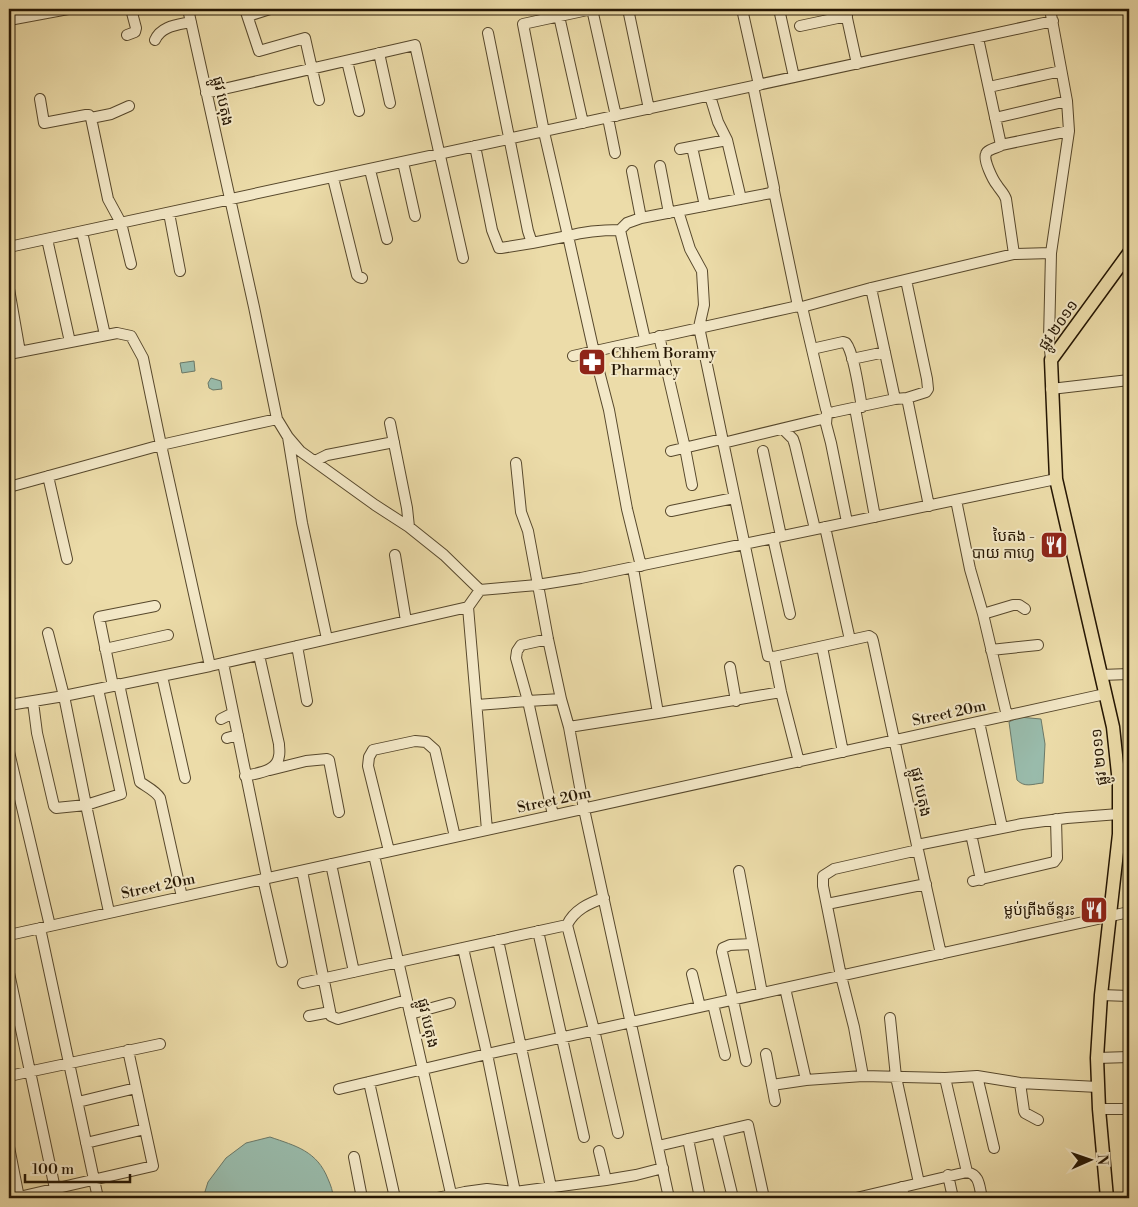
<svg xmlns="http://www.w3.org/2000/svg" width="1138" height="1207" viewBox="0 0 1138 1207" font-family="'Libre Bodoni','Noto Sans Khmer',serif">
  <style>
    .water { fill: #99bbab; stroke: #6b7968 }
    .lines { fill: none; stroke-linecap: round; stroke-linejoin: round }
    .minor-casing { stroke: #57482c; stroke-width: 12 }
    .major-casing { stroke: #251603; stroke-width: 15 }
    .minor { stroke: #f3e8c7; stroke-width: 10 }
    .major { stroke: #ecdca9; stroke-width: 12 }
    .labels { text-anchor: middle; stroke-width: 4; stroke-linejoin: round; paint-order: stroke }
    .street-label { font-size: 15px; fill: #251603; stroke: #f3e8c7 }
    .poi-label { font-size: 15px; fill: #251603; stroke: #f3e8c7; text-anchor: end }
  </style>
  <rect width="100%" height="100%" fill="#ecdca9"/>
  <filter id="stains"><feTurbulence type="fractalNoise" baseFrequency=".004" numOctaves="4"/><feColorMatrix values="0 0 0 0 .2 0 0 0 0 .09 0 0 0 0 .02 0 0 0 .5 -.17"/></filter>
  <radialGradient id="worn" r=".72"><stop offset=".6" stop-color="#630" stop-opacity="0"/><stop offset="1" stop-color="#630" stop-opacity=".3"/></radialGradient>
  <path class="water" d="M194,361L195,371L182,373L180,363Z
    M211,378L221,381L222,389L213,390L209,388L208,383Z
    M1019,717L1041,719L1045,744L1043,783C1032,784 1025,788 1017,780L1009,722Z
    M270,1137C296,1146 317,1151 328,1179C331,1186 333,1191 333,1198H203L208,1182L226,1158L246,1143Z"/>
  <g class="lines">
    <g class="minor-casing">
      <path id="minor" d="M188,9L254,307L277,419L288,437L300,451L375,505L409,527L444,555L480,590L537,585L581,578L1056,479
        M245,9L259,51L305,38L319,100
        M628,9L649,109
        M742,9L759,85
        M779,9L794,77
        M845,9L857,64
        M1050,9L1067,101L1069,131L1051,253L1049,340L1051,360
        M248,16L270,9
        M559,16L583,123
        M9,20L68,9
        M800,26L847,16
        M488,33L528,231L532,243L568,236L544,132L523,24L592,9L616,116
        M127,35L135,32L136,28L131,9
        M978,38L1001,145
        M155,40C161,26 177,25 191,22
        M379,53L390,103
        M347,61L359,111
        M989,87L1061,71
        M206,93L415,45L463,258
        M710,96L718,122L727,140L741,199
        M40,99L44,123L86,115H89L91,118L108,199L121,223L131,264
        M91,118L111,114L129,106
        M608,118L615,153
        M995,118L1067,101
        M475,146L492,230L499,248H501L532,243
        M692,147L705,206
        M680,149L727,140
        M403,162L415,216
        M660,166L669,213
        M370,170L387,239
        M632,171L641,218
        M333,178L357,275L359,277L362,278
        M774,191L798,306
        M678,211L690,249L702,271L704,305L699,327L768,656L774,657L869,636L872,638L873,641L918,850
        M169,213L180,271
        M620,230C602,230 586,231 568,236L594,352L609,410L627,509L641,566
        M620,230L627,223L641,218L771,193L774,188L753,86
        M620,230L645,339
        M82,232L105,335
        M47,239L70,342
        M9,247L1053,21
        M1014,254L1006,199C1004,193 1000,190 997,185C993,180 983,160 986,154C987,150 996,148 1000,146L1001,145L1069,131
        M906,280L927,379L928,389L926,392L907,398
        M871,288L895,399L907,398L929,506
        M9,289L20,352
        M802,307L826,409C828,412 830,413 834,412L895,399
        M659,336L685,448L692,485
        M812,349L843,342L846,343C854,353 859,392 862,407
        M9,354L117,333L131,336L143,358L161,445L210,666
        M573,356L798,306L802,307L871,288L1014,254L1051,253
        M852,359L885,352
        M1051,389L1129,380
        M855,408L875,517
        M827,412L826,424L831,443L847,522
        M390,423L407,508L409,527
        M783,429L793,439L795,445L815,529
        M288,437L302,523L327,639
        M723,443L826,418
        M671,451L722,439
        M763,451L781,536
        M315,461L327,455L394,442
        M516,463L521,512L528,531L548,639L561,699
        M48,476L67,559
        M9,487L161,445L277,419
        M956,500L970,569L983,614
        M671,511L734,498
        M825,527L850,640
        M773,538L790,614
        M395,555L406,621
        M633,568L658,713
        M480,590L468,607L487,830
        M548,639L521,645L517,651L516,658L528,701L561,699L569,727L584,809L669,1198
        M297,646L307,701
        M822,647L843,752
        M105,649L168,635
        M991,650L1038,645
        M774,657L781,692L799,762
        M223,663L267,878
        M730,667L736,701
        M1101,675L1129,674
        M162,676L185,778
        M119,684L140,782C147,787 156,791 160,798L182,897
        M113,686L99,617L155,606
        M98,689L121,794L86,805L109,912
        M33,702L37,733L54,806L56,808L86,805L64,696L48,633
        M9,705L64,696L210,666L468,607
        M477,705L528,701L553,815
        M1007,716L983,614L1013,605H1019L1025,609
        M221,719L233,713
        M979,722L1002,827
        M569,727L658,713L781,692
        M227,738L238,735
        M9,752L50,926
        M270,770L306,761L327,759L329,760L339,812
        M245,776C257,773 277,772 279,756C280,752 279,748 279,744L259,655
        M1119,806L1129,804
        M971,834L981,880
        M917,845L1022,824L1067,818L1119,814
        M389,851L368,766L369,757L373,750L415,741L426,742L435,750L455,837
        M374,855L452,1198
        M331,864L354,972
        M302,871L331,1016L338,1019L407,1000
        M739,871L762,993
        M263,879L282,962
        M973,881L1054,862L1057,858L1056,819
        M827,904L926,884
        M567,925L594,1030L618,1133
        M40,928L98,1198
        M538,931L584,1137
        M9,935L1105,694
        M498,940L551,1187
        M463,948L487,1054L515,1192
        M9,973L57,1198
        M692,974L700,1007
        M303,983L567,925C574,910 589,903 604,898
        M785,988L806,1080
        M1101,995L1129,996
        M713,1004L725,1055
        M410,1014L450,1003
        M309,1016L330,1012
        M890,1018L896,1077L919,1183
        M766,1054L772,1085L806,1080L863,1076L945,1078L977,1076L1020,1083L1098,1087
        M1097,1058L1129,1057
        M746,1061L733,1000L722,952L723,948L730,945L752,944
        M9,1076L160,1044
        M863,1076L854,1027L841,976L823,886V876L834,869L918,850L941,954
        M977,1076L994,1148
        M945,1078L967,1172
        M369,1082L395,1198
        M1020,1083L1024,1111L1025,1113L1038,1120
        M772,1085L775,1101
        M339,1089L487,1054L1129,912
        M78,1102L136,1088
        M1099,1109H1129
        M717,1132L733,1198
        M688,1139L700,1198
        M86,1143L145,1129
        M658,1146L748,1125L764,1198
        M9,1147L19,1198
        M599,1151L606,1180
        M354,1157L362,1198
        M948,1175L953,1198
        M902,1187L904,1198
        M19,1197L153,1166L128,1050
        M437,1198L465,1192L487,1189L515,1192L606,1180L636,1175L663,1168
        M856,1198L967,1172C980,1175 979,1186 982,1198"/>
    </g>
    <g class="major-casing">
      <path id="major" d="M1107,1198L1099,1109L1097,1058L1101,995L1119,834V783L1113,727L1056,479L1051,360L1129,253"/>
    </g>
    <use href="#minor" class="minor"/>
    <use href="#major" class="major"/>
  </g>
  <defs>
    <g id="pharmacy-square" transform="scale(1.4375)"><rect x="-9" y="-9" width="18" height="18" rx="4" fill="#8f2418" stroke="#f3e8c7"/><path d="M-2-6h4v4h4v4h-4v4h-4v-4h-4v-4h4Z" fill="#fff"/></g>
    <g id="restaurant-square" transform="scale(1.4375)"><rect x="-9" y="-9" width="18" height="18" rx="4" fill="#8f2418" stroke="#f3e8c7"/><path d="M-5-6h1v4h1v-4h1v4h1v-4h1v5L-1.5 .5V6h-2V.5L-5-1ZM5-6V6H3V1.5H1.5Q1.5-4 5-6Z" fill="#fff"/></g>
  </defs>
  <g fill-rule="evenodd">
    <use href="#pharmacy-square" x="592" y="362"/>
    <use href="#restaurant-square" x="1054" y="545"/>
    <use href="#restaurant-square" x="1094" y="910"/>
  </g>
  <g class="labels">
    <g class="street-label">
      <text transform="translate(223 101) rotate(78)" y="5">ផ្លូវ បេតុង</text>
      <text transform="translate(1058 325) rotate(-55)" y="5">ផ្លូវ ២០១១</text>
      <text transform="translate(949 713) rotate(-12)" y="5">Street 20m</text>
      <text transform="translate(1099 757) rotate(-96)" y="5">ផ្លូវ ២០១១</text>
      <text transform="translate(921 792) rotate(78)" y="5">ផ្លូវ បេតុង</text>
      <text transform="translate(554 800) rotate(-12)" y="5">Street 20m</text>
      <text transform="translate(158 886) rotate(-12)" y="5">Street 20m</text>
      <text transform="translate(428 1023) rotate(77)" y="5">ផ្លូវ បេតុង</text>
    </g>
    <g class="poi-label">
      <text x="611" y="358" text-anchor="start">Chhem Boramy<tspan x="611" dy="17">Pharmacy</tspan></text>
      <text x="1035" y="541">បៃតង -<tspan x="1035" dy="17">បាយ កាហ្វេ</tspan></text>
      <text x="1075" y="915">ម្លប់ព្រីងច័ន្ទរះ</text>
    </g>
  </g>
  <rect width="1138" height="1207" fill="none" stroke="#ecdca9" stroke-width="30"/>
  <rect x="10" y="10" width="1118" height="1187" fill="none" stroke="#251603" stroke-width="2.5"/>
  <rect x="15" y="15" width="1108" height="1177" fill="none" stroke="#251603"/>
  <g transform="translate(1090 1160) rotate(88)" stroke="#f3e8c7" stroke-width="4" paint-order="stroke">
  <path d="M0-4L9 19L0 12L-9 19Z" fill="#251603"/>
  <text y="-8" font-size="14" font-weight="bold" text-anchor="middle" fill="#251603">N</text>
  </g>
  <path d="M25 1174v8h105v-8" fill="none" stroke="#251603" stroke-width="2.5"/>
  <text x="32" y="1174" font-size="15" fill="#251603" stroke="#f3e8c7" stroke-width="4" paint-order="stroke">100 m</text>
  <rect width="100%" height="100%" filter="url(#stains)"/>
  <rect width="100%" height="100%" fill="url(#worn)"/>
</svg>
